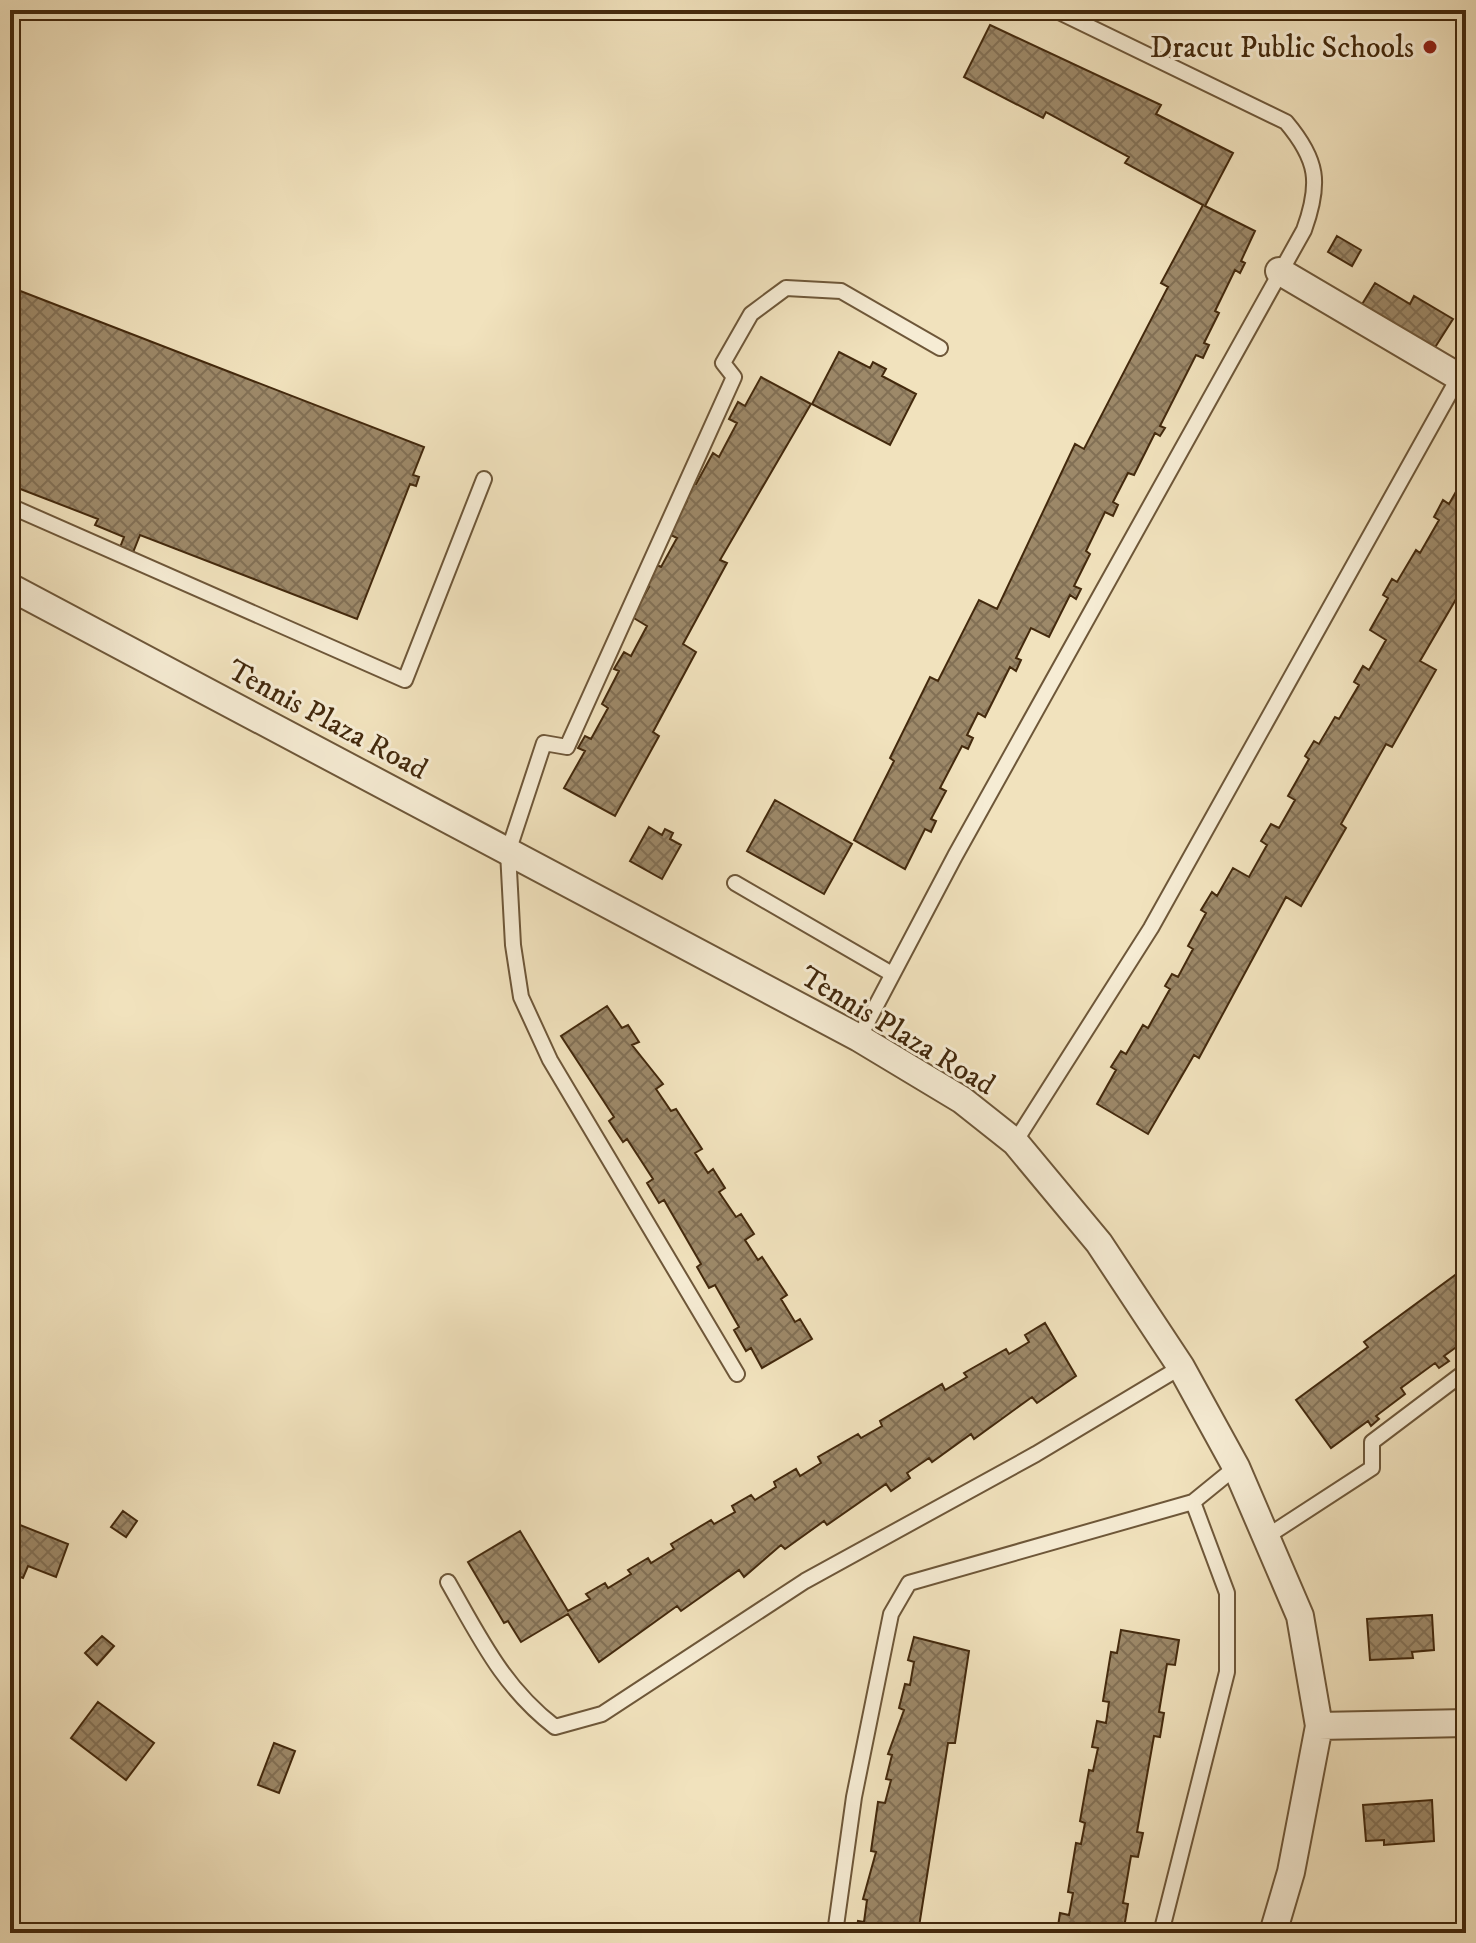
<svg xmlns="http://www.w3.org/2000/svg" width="1476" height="1943" viewBox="0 0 1476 1943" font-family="'IM FELL DW Pica',serif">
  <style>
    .building { fill: url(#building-cross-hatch); stroke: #43290d; stroke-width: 2 }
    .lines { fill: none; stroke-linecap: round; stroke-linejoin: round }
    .lane-casing { stroke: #6e5739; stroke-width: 18 }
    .street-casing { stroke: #6e5739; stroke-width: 30 }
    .lane { stroke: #f6ecd4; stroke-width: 14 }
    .street { stroke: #f6ecd4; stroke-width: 26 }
    .poi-dot { fill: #8f2418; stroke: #f6ecd4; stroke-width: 3 }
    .labels { text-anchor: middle; stroke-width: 6; stroke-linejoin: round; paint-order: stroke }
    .poi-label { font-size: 30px; fill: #43290d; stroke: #f6ecd4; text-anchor: end }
    .street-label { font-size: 30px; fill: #43290d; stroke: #f6ecd4 }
  </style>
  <defs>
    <pattern id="building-cross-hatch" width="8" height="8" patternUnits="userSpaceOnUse" patternTransform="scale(2)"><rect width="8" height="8" fill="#9d8969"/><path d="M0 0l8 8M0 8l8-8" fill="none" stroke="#827055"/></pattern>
  </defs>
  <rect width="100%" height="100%" fill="#f1e2bd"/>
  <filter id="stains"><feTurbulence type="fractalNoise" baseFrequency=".0025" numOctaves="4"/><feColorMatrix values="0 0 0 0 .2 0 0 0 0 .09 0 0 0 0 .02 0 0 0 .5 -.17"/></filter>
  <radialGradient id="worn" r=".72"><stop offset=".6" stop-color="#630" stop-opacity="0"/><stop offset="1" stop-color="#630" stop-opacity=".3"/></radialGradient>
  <path class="building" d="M990,25L1161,105L1156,114L1233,153L1205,206L1255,231L1241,261L1245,263L1240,273L1235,270L1215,311L1219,313L1204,343L1209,345L1203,358L1196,355L1160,426L1165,428L1160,436L1155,433L1134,475L1128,473L1113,502L1118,505L1113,516L1105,512L1086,551L1090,554L1074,586L1081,589L1076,599L1070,595L1049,637L1031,628L1016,658L1021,660L1016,671L1010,667L985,717L978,713L967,735L973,738L968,749L962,746L940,788L946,791L931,819L936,821L931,832L925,829L905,869L854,840L894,761L890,758L930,677L938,681L979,600L997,609L1075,444L1084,449L1168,287L1161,283L1203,205L1125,163L1129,157L1046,112L1043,118L964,77Z
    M1337,236L1361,250L1352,266L1328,252Z
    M1375,283L1410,304L1414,296L1453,319L1434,349L1361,306Z
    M10,287L424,447L413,475L419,477L416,486L410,484L357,619L140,535L132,555L119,550L124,537L95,525L98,519L10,485Z
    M839,352L870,368L873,362L886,369L882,376L916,394L890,445L812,404Z
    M761,377L811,404L720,560L727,563L683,644L696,652L653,732L659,736L615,816L564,788L585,751L578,748L585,736L591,739L608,708L602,704L619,671L614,669L624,652L631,656L647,626L632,617L649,587L643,584L655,564L661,567L677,538L669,534L687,501L682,498L691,481L696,484L713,453L719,457L737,423L729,419L738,402L745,406Z
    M1466,462V582L1420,661L1436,670L1392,747L1386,744L1341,824L1346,828L1301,906L1286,897L1199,1058L1194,1055L1148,1134L1097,1104L1116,1070L1111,1067L1121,1051L1126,1054L1143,1025L1148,1028L1170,989L1165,986L1172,974L1178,977L1193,949L1188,946L1206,913L1201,910L1212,892L1217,896L1233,868L1249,877L1267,845L1261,841L1271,824L1279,828L1295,800L1288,796L1309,759L1305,756L1314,741L1319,744L1335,717L1339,719L1359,685L1354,682L1363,666L1369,670L1386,640L1370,630L1388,598L1383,595L1392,579L1397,582L1416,550L1420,553L1439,520L1434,517L1443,500L1449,504L1466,474L1461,471Z
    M775,800L852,844L824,894L747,851Z
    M649,827L662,835L665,829L673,833L670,839L681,845L662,879L630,861Z
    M607,1006L622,1028L628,1025L639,1042L632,1045L663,1084L656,1089L671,1111L676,1109L702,1149L695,1153L708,1173L713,1169L725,1188L719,1192L736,1217L741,1214L754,1234L745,1240L758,1260L762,1257L787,1295L781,1299L795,1322L800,1319L812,1339L762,1368L751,1348L746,1351L734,1330L739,1327L715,1285L709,1288L697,1267L701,1264L664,1200L659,1203L647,1183L653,1179L627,1139L623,1142L609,1121L614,1117L561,1036Z
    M1466,1267V1340L1444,1356L1449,1361L1439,1368L1435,1363L1401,1388L1405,1394L1376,1416L1379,1419L1371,1426L1368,1421L1331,1448L1296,1400L1368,1347L1364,1342Z
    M1045,1323L1076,1376L1037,1403L1032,1397L974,1439L971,1434L932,1462L929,1458L907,1473L910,1478L891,1491L886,1484L827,1525L824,1521L785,1549L781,1545L744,1577L739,1570L681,1611L677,1606L599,1662L568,1614L521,1642L508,1621L504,1623L468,1562L520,1531L568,1611L590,1599L586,1594L605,1583L608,1588L631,1574L628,1570L648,1558L651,1563L674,1549L671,1544L711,1520L714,1524L735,1512L732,1506L751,1495L755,1500L776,1487L774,1482L796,1469L800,1476L821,1463L818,1457L858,1434L861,1438L882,1426L880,1421L942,1384L945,1390L967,1377L964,1373L1006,1349L1009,1354L1029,1342L1025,1335Z
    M123,1511L137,1521L126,1537L111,1527Z
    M10,1521L68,1544L56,1577L28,1566L23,1578L10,1573Z
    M1432,1615L1434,1650L1412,1652L1413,1658L1370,1660L1367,1619Z
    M1121,1630L1179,1640L1175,1665L1167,1664L1159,1712L1164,1713L1160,1737L1154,1736L1137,1832L1143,1833L1138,1857L1131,1856L1123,1903L1128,1904L1124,1928L1115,1926L1114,1933H1057L1060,1913L1069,1915L1073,1893L1068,1892L1076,1843L1081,1844L1085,1823L1080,1821L1089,1770L1093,1771L1098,1748L1092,1747L1097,1721L1106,1723L1109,1702L1103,1701L1111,1652L1117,1653Z
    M102,1636L114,1646L97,1665L85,1653Z
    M914,1637L969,1651L955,1743H948L918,1933H856L858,1921L864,1922L867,1900L863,1899L876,1852L871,1851L878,1802L885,1803L891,1780L886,1779L892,1755L888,1754L904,1710L899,1708L905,1684L910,1685L914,1662L908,1660Z
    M98,1702L154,1743L126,1780L71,1738Z
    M274,1743L295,1751L279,1793L258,1785Z
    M1432,1800L1434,1841L1384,1845V1840L1366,1841L1363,1805Z"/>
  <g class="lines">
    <g class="lane-casing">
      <path id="lane" d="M10,506L405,680L484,479
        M735,883L892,974
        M859,1038L955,856L1304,230C1321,183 1318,160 1286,122L1055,10
        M1015,1142L1151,928L1466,364
        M737,1374L550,1060L521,997L513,945L508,852L544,743L567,747L734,377L723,363L751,314L786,288L841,291L940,348
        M1266,1537L1372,1468V1442L1466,1371
        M448,1582C480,1638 503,1687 555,1727L602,1714L805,1581L1036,1454L1181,1367
        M835,1933L854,1797L891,1614L909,1583L1193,1502
        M1161,1933L1227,1672V1593L1193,1502L1236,1467"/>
    </g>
    <g class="street-casing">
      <path id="street" d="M1279,271L1459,377
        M10,587L859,1038L962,1100L1015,1142L1099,1243L1181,1367L1236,1467L1300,1616L1319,1726L1291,1872L1273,1933
        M1319,1726L1466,1723"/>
    </g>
    <use href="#lane" class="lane"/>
    <use href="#street" class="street"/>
  </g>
  <circle class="poi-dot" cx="1430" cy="47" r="8"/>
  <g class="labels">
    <g class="poi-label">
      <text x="1414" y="57">Dracut Public Schools</text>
    </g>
    <g class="street-label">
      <text transform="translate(328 719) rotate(28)" y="10">Tennis Plaza Road</text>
      <text transform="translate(898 1030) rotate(31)" y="10">Tennis Plaza Road</text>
    </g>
  </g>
  <rect width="1476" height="1943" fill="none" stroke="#f1e2bd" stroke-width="40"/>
  <rect x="12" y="12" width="1452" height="1919" fill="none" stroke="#43290d" stroke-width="4"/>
  <rect x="20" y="20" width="1436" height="1903" fill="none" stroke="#43290d" stroke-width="2"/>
  <rect width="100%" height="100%" filter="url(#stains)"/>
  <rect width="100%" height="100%" fill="url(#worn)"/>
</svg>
